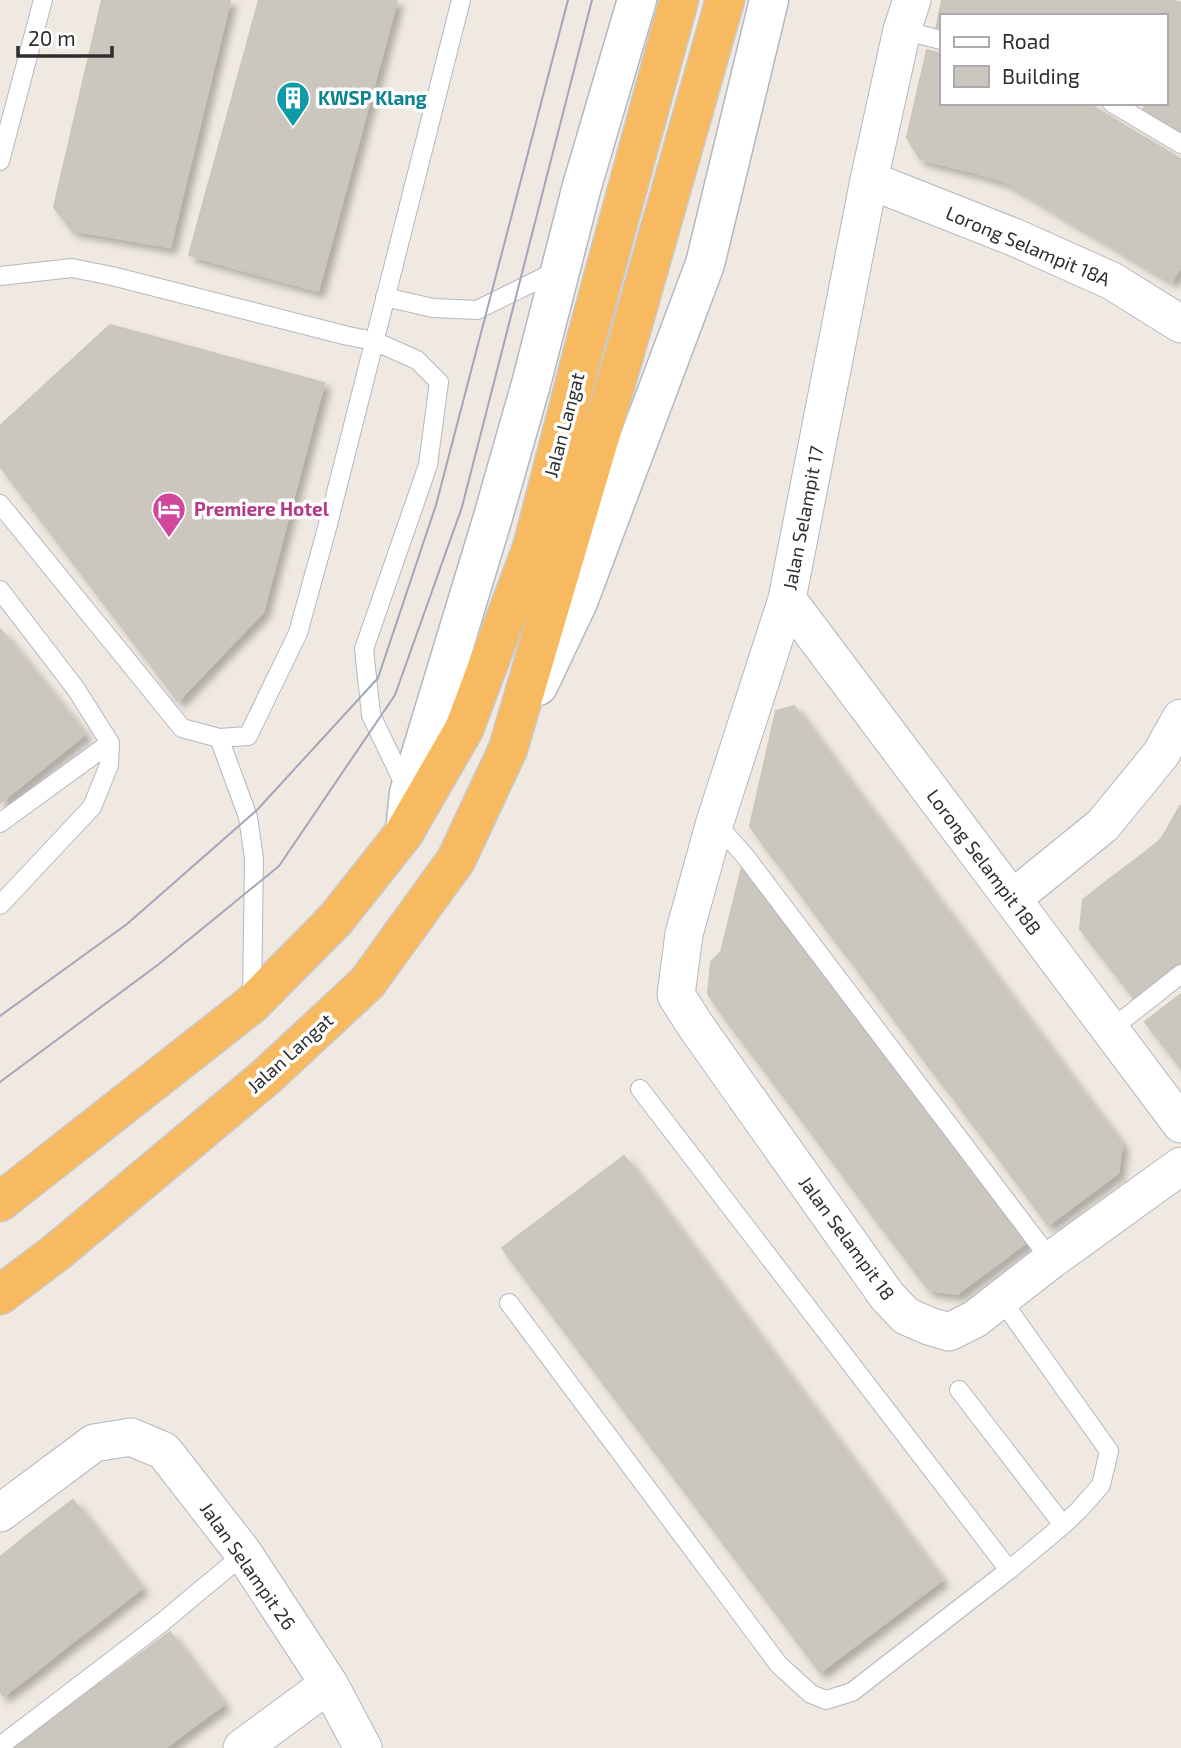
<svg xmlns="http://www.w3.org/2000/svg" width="1181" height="1748" viewBox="0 0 1181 1748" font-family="'Exo 2',sans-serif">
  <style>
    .building { fill: #cbc7bf; stroke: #cbc5ba; stroke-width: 2; filter: url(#shadow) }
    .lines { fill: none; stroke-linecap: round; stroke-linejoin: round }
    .service-casing { stroke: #b4b7c1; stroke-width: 20 }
    .minor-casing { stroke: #b4b7c1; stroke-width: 39 }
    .secondary-casing { stroke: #b4b7c1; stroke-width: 41 }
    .trunk-casing { stroke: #c9c9c9; stroke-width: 41 }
    .service { stroke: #fff; stroke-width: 18 }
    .minor { stroke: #fff; stroke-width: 37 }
    .secondary { stroke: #fff; stroke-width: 38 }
    .trunk { stroke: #f8ba60; stroke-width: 38 }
    .tram { stroke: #a3a6b8; stroke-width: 2 }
    .labels { text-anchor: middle; stroke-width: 7; stroke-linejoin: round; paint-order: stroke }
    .culture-label { font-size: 19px; font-weight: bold; fill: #0d838f; stroke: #fff; text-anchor: start }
    .street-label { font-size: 19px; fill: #2e2e2e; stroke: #fff }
    .hotel-label { font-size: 19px; font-weight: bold; fill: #b23c85; stroke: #fff; text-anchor: start }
  </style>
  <defs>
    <filter id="shadow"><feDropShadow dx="6" dy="6" stdDeviation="3.5" flood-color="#0004"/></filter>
  </defs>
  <rect width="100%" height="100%" fill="#efe9e1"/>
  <path class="building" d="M102,0H230L170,247L72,230L54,207Z
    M259,0H397L318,291L189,255Z
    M942,0H998L995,16H941V31L936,30Z
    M998,0H1026L1023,16H995Z
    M1026,0H1066L1060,16H1023Z
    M1066,0H1106L1097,16H1060Z
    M1106,0H1140L1131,16H1097Z
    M1140,0H1172L1163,16H1131Z
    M1172,0L1181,3V43L1165,71V16H1163Z
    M1181,43V101L1167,125L1142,111L1147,103H1165V71Z
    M927,50L941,54V103H959L944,165L920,159L907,137Z
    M1181,101V133L1167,125Z
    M959,103H989L973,172L944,165Z
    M989,103H1032L1004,181L973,172Z
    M1032,103H1079L1025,193L1004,181Z
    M1079,103H1087L1106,114L1050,208L1025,193Z
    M1106,114L1130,129L1074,223L1050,208Z
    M1130,129L1154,143L1099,237L1074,223Z
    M1154,143L1179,158L1123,252L1099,237Z
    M1179,158L1181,159V211L1148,267L1123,252Z
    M1181,211V266L1172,281L1148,267Z
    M110,325L324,383L263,612L178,701L0,466V426Z
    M0,629L85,734L0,803Z
    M794,706L850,783L765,847L750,826L776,711Z
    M850,783L867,805L782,869L765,847Z
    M867,805L885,828L799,892L782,869Z
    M1180,806L1181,807V840L1166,831Z
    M885,828L902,851L816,915L799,892Z
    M1166,831L1181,840V895L1147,851L1160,840Z
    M902,851L919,874L833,938L816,915Z
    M1147,851L1181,895V945L1123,869Z
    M743,863L813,954L726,1020L708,994L711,962L721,952Z
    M1123,869L1181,945V962L1164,975L1098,888Z
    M919,874L936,897L851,961L833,938Z
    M1098,888L1164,975L1134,998L1080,929L1083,900Z
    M936,897L954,920L868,984L851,961Z
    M954,920L971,943L885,1007L868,984Z
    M971,943L988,966L902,1030L885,1007Z
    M813,954L830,978L743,1043L726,1020Z
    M988,966L1005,989L919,1053L902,1030Z
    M830,978L847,1001L761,1066L743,1043Z
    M1005,989L1022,1012L936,1076L919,1053Z
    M1181,994V1068L1145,1022Z
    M847,1001L865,1024L778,1089L761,1066Z
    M1022,1012L1040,1035L954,1099L936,1076Z
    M865,1024L882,1047L795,1111L778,1089Z
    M1040,1035L1057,1058L971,1122L954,1099Z
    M882,1047L899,1070L813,1135L795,1111Z
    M1057,1058L1074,1081L989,1145L971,1122Z
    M899,1070L917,1093L830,1158L813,1135Z
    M1074,1081L1091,1104L1006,1168L989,1145Z
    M917,1093L934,1116L847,1181L830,1158Z
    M1091,1104L1109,1127L1023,1191L1006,1168Z
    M934,1116L951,1139L864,1204L847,1181Z
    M1109,1127L1122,1145L1118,1173L1048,1225L1023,1191Z
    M951,1139L968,1162L881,1227L864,1204Z
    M624,1156L942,1580L820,1672L502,1248Z
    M968,1162L986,1185L899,1250L881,1227Z
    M986,1185L1003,1208L916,1273L899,1250Z
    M1003,1208L1028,1241L957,1294L929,1290L916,1273Z
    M73,1500L142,1588L119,1606L49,1518Z
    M49,1518L119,1606L96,1624L26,1536Z
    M26,1536L96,1624L72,1642L4,1554Z
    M4,1554L72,1642L50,1660L0,1597V1557Z
    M0,1597L50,1660L27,1678L0,1644Z
    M170,1632L224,1704L201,1721L147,1649Z
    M0,1644L27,1678L3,1696L0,1692Z
    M147,1649L201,1721L178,1738L124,1666Z
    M124,1666L178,1738L165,1748H150L101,1683Z
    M101,1683L150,1748H114L78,1700Z
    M78,1700L114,1748H78L55,1717Z
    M55,1717L78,1748H42L32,1735Z
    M32,1735L42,1748H14Z"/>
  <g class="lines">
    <g class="service-casing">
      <path id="service" d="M902,30L941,40
        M1112,103L1181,144
        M0,161L43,0
        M0,276L72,268L112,276L348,336L374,341L417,360L439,382L428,465L364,649L371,715L407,790
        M385,297L433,308L477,310L558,270
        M0,504L182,728L219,738L248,736L298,633L327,528L461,0
        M0,590L76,689L110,743L109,765L92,807L0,905
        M219,738L248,817L254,859L252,999
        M715,822L745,856L1051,1260
        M0,823L110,743
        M1110,1030L1181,974
        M640,1089L1009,1570
        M509,1303L779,1665L811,1694L826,1700L852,1692L1009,1570L1063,1525L1079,1510L1101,1485L1109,1451L1001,1299
        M959,1390L1063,1525
        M0,1746L160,1624L244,1554"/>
    </g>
    <g class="minor-casing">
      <path id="minor" d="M912,0L902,30L869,180L787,599L715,822L684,934L676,995L695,1025L887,1296L906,1316L929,1326L949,1332L975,1319L1051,1260L1181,1166
        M869,180L1016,238L1112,281L1181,324
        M787,599L1181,1124
        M1012,899L1103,825L1161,754L1181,718
        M0,1513L94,1443L131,1437L164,1451L244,1554L329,1684L363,1748
        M242,1748L329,1684"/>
    </g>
    <g class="secondary-casing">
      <path id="secondary" d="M538,686L578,602L705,264L769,0
        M405,831L409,793L493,517L531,384L582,186L637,0"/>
    </g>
    <g class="trunk-casing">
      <path id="trunk" d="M0,1202L252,1004L336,919L404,833L464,729L532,548L585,344L679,0
        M0,1295L58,1251L267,1076L367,983L456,860L508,749L625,352L725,0"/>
    </g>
    <use href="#service" class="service"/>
    <use href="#minor" class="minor"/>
    <use href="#secondary" class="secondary"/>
    <use href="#trunk" class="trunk"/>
    <path class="tram" d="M0,1016L127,924L257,810L378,678L436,505L568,0
      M0,1082L159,964L279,866L395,695L462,507L592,0"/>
  </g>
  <defs>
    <g id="building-pin" transform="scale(1.75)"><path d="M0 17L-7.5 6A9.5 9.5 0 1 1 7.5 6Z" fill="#0f9aa8" stroke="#fff"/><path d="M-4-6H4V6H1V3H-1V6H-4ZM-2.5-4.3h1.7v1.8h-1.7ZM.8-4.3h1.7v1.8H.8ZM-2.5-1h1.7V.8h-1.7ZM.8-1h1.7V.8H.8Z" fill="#fff"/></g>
    <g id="hotel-pin" transform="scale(1.75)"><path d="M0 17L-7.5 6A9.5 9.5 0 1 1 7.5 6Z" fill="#d1479c" stroke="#fff"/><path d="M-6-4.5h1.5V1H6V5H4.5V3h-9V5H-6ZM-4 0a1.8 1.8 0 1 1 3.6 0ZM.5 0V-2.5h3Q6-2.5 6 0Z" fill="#fff"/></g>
  </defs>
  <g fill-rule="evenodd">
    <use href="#building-pin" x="293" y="98"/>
    <use href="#hotel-pin" x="169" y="509"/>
  </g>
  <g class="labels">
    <g class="culture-label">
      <text x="318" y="105">KWSP Klang</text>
    </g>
    <g class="street-label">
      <text transform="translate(1028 246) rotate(23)" y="7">Lorong Selampit 18A</text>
      <text transform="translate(564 425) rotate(-75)" y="7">Jalan Langat</text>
      <text transform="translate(803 518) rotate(-79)" y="7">Jalan Selampit 17</text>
      <text transform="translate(984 862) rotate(53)" y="7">Lorong Selampit 18B</text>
      <text transform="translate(290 1053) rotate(-42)" y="7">Jalan Langat</text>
      <text transform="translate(847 1238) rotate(54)" y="7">Jalan Selampit 18</text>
      <text transform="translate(248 1566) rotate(55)" y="7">Jalan Selampit 26</text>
    </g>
    <g class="hotel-label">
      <text x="194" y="516">Premiere Hotel</text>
    </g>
  </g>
  <rect x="940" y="14" width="228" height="91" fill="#ffffff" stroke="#ababab" stroke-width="2"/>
  <rect x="954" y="37" width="35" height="10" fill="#ffffff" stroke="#ababab" stroke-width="2"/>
  <text x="1002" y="49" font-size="21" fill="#2e2e2e">Road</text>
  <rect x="954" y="66" width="35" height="21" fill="#cbc7bf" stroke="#ababab" stroke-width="2"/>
  <text x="1002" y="84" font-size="21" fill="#2e2e2e">Building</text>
  <path d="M18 46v10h94v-10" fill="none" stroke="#2e2e2e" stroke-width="3.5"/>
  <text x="28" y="46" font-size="21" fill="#2e2e2e" stroke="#ffffff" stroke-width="5" paint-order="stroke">20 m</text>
</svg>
